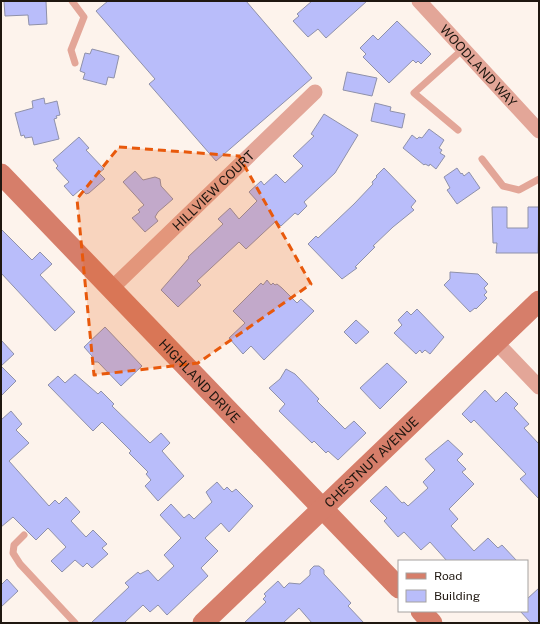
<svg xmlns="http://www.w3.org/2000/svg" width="540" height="624" viewBox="0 0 540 624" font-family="'Public Sans',sans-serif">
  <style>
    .building { fill: #b9bdfa; stroke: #8f91aa }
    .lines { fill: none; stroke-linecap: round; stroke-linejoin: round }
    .lane { stroke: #e3a698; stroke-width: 7 }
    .street { stroke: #e3a698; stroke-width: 15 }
    .secondary { stroke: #d67e6a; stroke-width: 21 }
    .marked { fill: #e8590c; fill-opacity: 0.2; stroke: #e8590c; stroke-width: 3; stroke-dasharray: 8 5; stroke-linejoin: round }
    .labels { text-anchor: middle; stroke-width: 3; stroke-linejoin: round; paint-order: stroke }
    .street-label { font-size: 13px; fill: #1f1710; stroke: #fff }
  </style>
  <rect width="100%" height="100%" fill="#fdf3ec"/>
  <path class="building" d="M4,1H46L47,24L29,25L28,15L5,16Z
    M108,1H246L312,78L216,161L149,84L155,79L96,11Z
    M312,1H367L326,38L318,29L308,37L293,21L299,16L297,14Z
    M397,21L431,54L421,64L418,61L416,63L413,60L389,83L363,57L366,54L360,48L373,35L378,40Z
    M92,49L119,56L114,78L108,77L106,85L83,79L85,73L80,71L85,53L90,54Z
    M347,72L377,78L372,96L343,90Z
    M44,98L45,104L57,101L60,115L56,116L57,118L54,119L59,139L34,145L32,137L25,138L24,135L21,136L15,113L33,108L32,101Z
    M375,103L391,107L390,111L405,114L402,128L371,121Z
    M324,114L358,135L335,173L304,202L307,206L298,215L295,213L281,226L276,221L246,249L239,242L197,281L201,285L178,307L161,290L189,258L188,257L223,224L218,219L230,208L239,219L257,201L249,192L261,181L264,185L276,174L285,183L303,166L293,156L314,136L311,134Z
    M429,129L444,140L439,148L442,150L440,153L445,156L436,169L430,164L429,166L425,164L424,165L403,148L412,135L417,139L419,137L422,138Z
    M79,137L89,148L86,150L104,169L99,173L105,179L89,193L86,194L81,189L73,196L64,186L69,182L56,168L58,166L53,160Z
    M384,168L416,201L411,207L414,210L393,227L373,246L375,247L355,267L357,268L342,279L308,244L316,236L318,238L354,204L373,184L372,182L377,177L376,176Z
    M457,168L461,174L462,173L464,176L469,172L480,188L457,204L447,190L450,188L444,177Z
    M135,171L143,180L155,177L160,179L161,186L173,199L158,212L155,217L158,221L145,232L132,218L140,212L138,210L144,205L123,182Z
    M492,207H507V228H528V207H539L538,253H496L497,243H493Z
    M1,229L32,260L40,252L52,264L40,275L75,312L55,331L1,273Z
    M450,272L478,274L488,284L484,288L487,292L484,295L487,298L476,309L475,308L470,312L444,285L450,279Z
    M267,280L271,285L273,283L275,285L277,284L282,288L297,303L301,299L314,311L264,360L251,346L243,354L229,338L245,323L233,311L261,283L263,285Z
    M417,309L444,337L430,354L425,350L422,353L420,350L416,354L394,333L402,325L398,320L407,311L411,315Z
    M356,320L369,332L356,344L344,332Z
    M105,327L142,366L121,386L98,362H92V356L84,347Z
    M1,340L14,354L1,366L16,381L1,396Z
    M387,363L407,382L380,409L360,388Z
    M286,369L295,374L319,399L317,401L345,429L354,421L366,433L338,460L328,451L326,453L314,441L312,443L279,411L285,404L269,388L280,379Z
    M75,374L98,394L101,391L114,404L112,406L150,443L161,433L170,443L162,451L184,476L158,501L145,486L151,480L146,474L148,472L129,453L131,451L102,422L93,431L48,385L58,376L65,383Z
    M485,390L496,402L506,392L518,404L514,408L529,424L524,428L539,444V499L520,479L526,474L474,420L471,423L462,414Z
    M11,411L22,424L16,430L29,443L9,461L49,506L55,500L59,504L66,497L80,512L71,521L86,537L93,530L107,544L102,548L108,554L92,568L87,563L83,567L75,560L62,572L51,561L66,547L48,528L36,540L13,517L1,527V420Z
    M448,440L463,454L457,460L466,469L462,472L474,484L449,509L458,519L451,526L474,551L488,538L498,548L502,545L517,561H447L430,542L421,550L404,532L398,537L384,521L387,518L370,501L386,486L402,503L404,502L408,506L428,488L423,482L435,470L425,459Z
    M217,482L224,490L227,487L232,492L236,489L253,506L229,532L221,523L205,538L218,551L201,568L208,576L167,615L158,605L150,612L143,605L124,623H91L129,587L125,583L138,572L140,574L148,570L158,581L174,566L164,555L181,538L160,515L171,504L184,518L189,514L194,519L212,502L206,492Z
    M314,566H319L324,570V574L351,603L348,606L364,623H312L299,608L283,623H244L266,602L263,599L266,596L264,594L278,581L284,588L289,583L300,584L310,575V570Z
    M7,579L18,591L1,607V585Z
    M539,588V623H531L520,611H527V599Z"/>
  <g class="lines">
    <path class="lane" d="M72,1L84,17L71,50L75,63
      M458,130L414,93L463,49
      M482,159L503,186L519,190L539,179
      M24,535L14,545L13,553L20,564L75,623"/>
    <g class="street">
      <path id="s1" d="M419,1L539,131"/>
      <path id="s2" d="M111,289L315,92"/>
      <path d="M496,342L539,387"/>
    </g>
    <g class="secondary">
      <path id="s3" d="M1,174L399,588"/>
      <path d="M421,611L432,623"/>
      <path id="s4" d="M203,623L539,301"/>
    </g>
  </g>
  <path class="marked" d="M119,147L239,156L311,284L198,363L94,375L77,199Z"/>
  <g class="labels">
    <g class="street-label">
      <text dy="5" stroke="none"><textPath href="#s1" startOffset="88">WOODLAND WAY</textPath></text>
      <text dy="5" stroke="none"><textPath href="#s2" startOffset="142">HILLVIEW COURT</textPath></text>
      <text dy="5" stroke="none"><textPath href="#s3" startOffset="287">HIGHLAND DRIVE</textPath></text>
      <text dy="5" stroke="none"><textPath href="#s4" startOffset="233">CHESTNUT AVENUE</textPath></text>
    </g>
  </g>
  <rect width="540" height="624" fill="none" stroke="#1f1710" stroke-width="4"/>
  <rect x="398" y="560" width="130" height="52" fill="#ffffff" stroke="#a5a29f"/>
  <rect x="406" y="573" width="20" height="6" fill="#d67e6a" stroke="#a5a29f"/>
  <text x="434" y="580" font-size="12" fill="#1f1710">Road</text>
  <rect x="406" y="590" width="20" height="12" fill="#b9bdfa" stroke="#a5a29f"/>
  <text x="434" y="600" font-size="12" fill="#1f1710">Building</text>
</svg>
